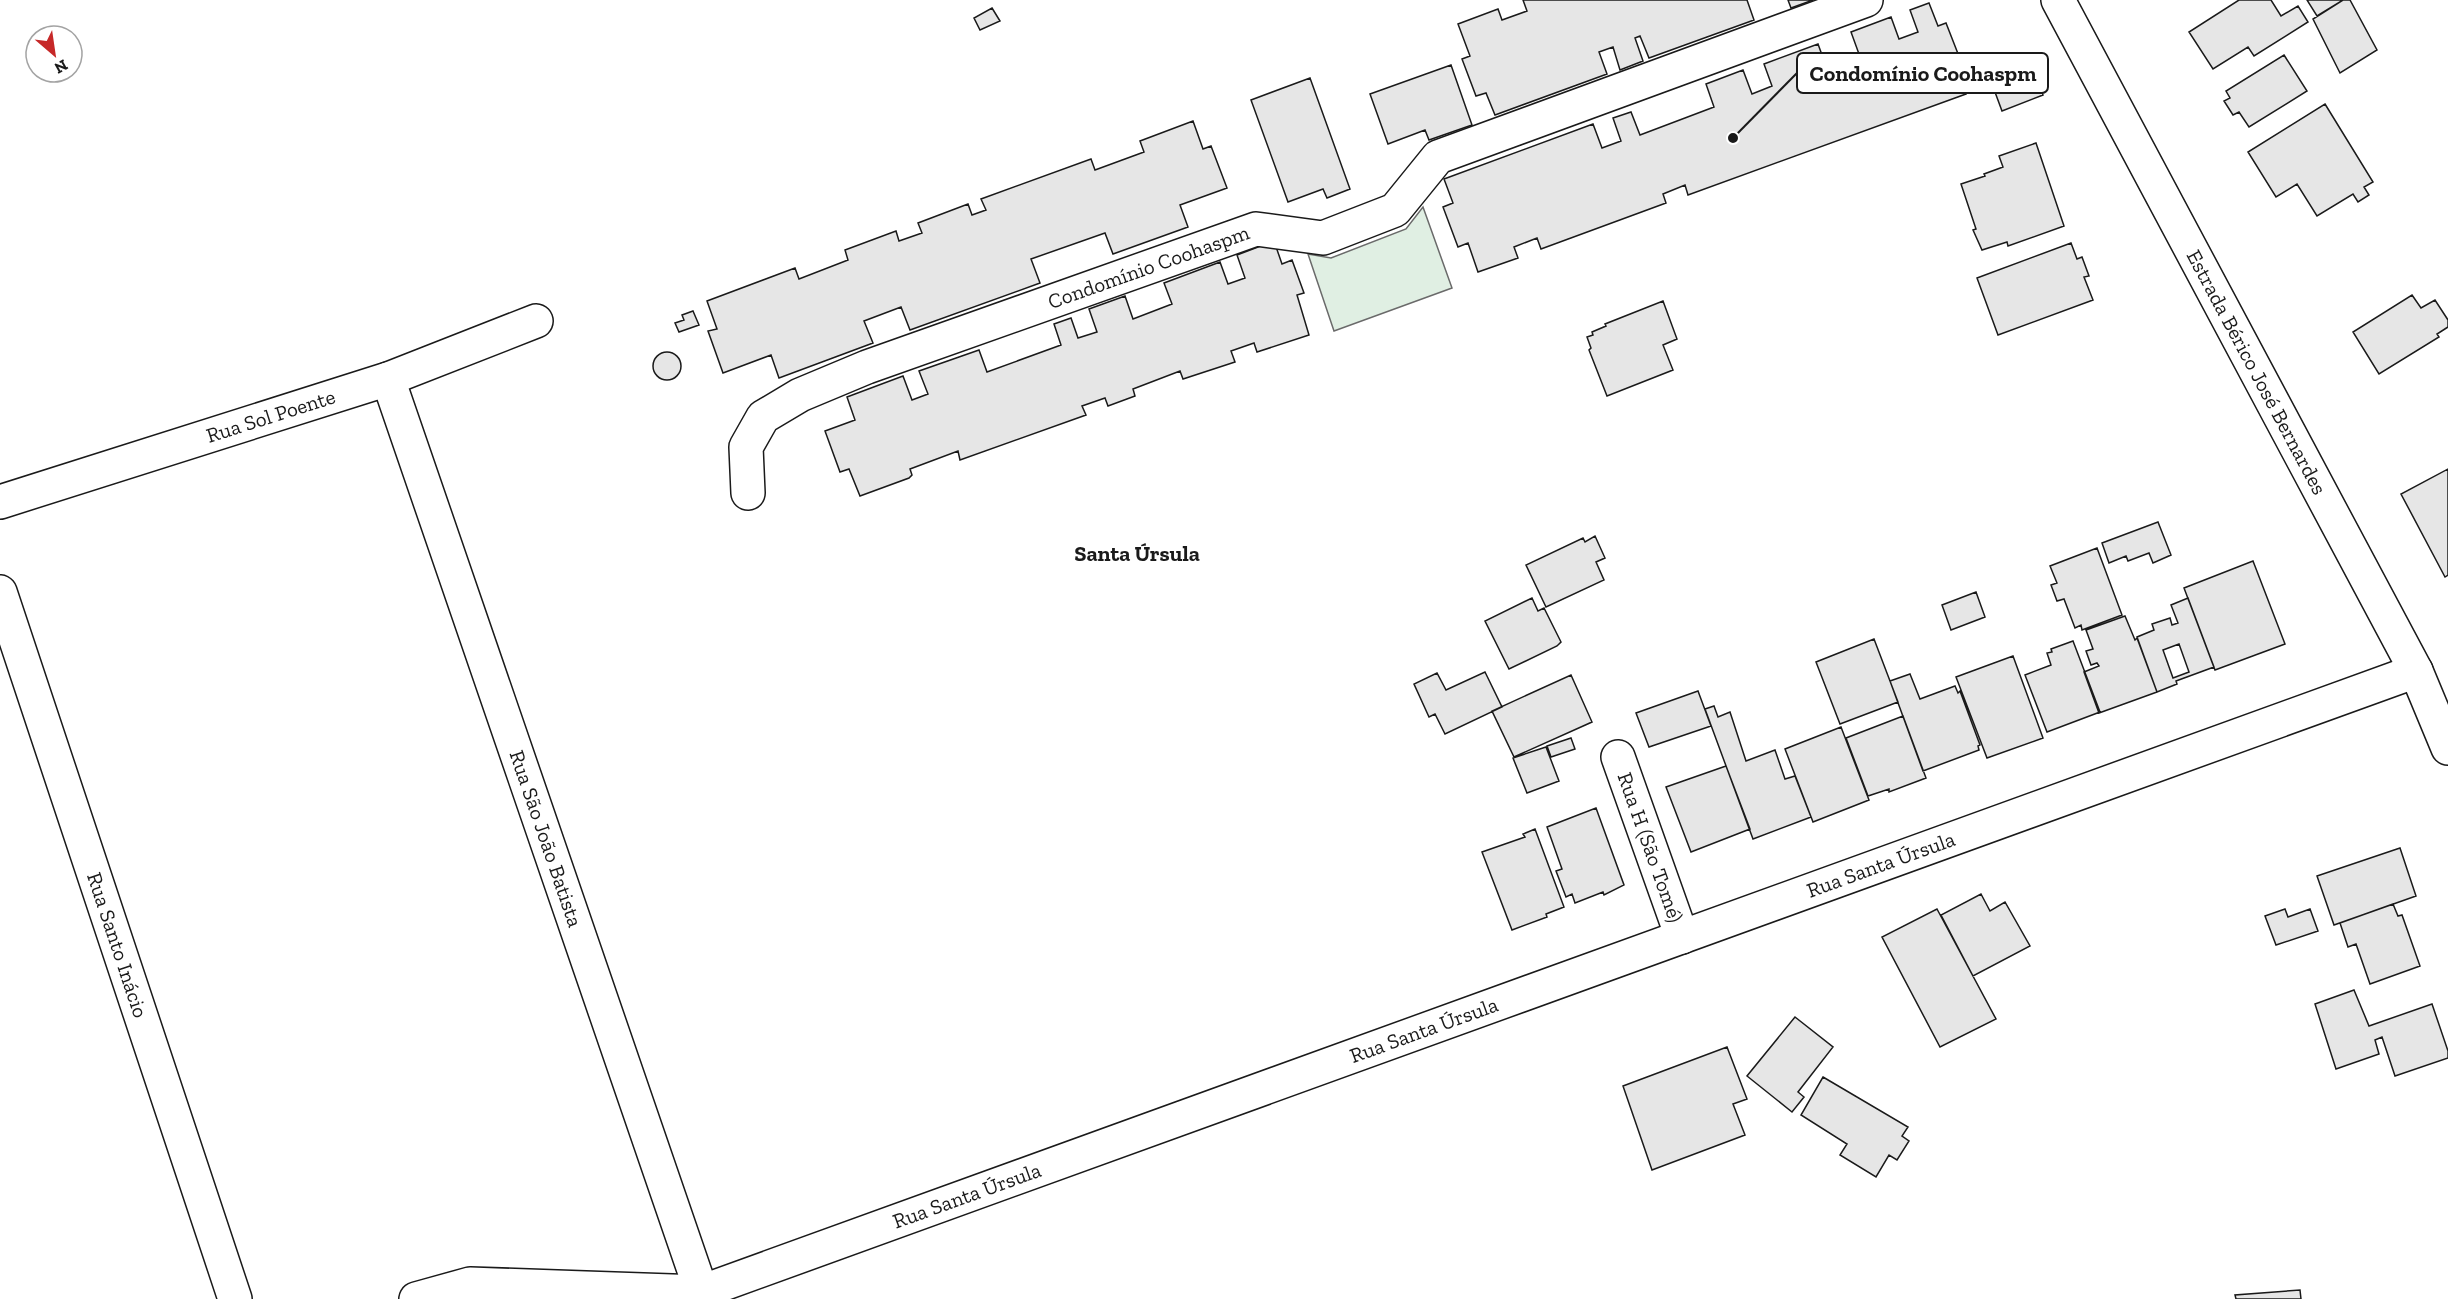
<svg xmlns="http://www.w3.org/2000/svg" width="2448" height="1299" viewBox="0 0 2448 1299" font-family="'Zilla Slab',serif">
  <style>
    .green { fill: #e0efe3; stroke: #6a6a6a; stroke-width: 1.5 }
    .building { fill: #e6e6e6; stroke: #1a1a1a; stroke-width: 1.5; fill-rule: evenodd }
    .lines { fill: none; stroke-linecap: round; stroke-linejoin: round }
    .minor-casing { stroke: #1a1a1a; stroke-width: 36 }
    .major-casing { stroke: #1a1a1a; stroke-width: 36 }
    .minor { stroke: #fff; stroke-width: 33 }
    .major { stroke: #fff; stroke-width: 33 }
    .labels { text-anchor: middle; stroke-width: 4.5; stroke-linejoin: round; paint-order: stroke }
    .street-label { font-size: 21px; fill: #1a1a1a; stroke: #fff }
    .neighbourhood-label { font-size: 22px; font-weight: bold; fill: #1a1a1a; stroke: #fff }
    .leader { fill: none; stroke: #1a1a1a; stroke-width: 2 }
    .callout-dot { fill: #1a1a1a; stroke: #fff; stroke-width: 2 }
    .callout { fill: #fff; stroke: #1a1a1a; stroke-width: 2 }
    .callout-label { font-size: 22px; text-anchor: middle; font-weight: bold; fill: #1a1a1a }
  </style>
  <rect width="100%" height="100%" fill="#fff"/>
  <path class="green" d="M1423,207L1452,288L1334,331L1308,254L1331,258L1406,229Z"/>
  <path class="building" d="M1523,0H1747L1754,20L1649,58L1640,36L1635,38L1643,61L1620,70L1613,47L1599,52L1607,74L1495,115L1486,93L1476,96L1462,59L1470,56L1458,24L1498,9L1502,20L1527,11Z
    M1788,0H1813L1791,8Z
    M2239,0H2271L2281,16L2298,6L2308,22L2254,56L2248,47L2213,69L2189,32Z
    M2307,0H2343L2317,16Z
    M2343,0H2350L2377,50L2340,73L2313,19Z
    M1929,3L1938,26L1946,23L1962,64L1955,66L1966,94L1688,195L1685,185L1663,194L1666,203L1541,249L1537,238L1514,247L1518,258L1478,272L1468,243L1458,247L1443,207L1453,203L1444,179L1593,124L1602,148L1621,141L1613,118L1631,112L1640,135L1714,107L1706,84L1743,70L1752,94L1772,86L1764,64L1818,44L1826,66L1859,54L1851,32L1891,17L1899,39L1918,32L1910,10Z
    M992,8L1000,21L980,30L974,18Z
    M2284,55L2307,91L2249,127L2239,112L2233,115L2224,101L2230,98L2226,91Z
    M1451,65L1472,125L1429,140L1425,130L1388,144L1370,94Z
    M2034,69L2043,95L2002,111L1992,84Z
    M1310,78L1350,189L1327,198L1323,189L1288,202L1251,100Z
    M2325,104L2373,182L2364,187L2369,195L2358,202L2353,194L2317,216L2297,184L2276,197L2248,152Z
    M1193,121L1203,149L1211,146L1227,188L1180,205L1188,227L1113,254L1105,233L1031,259L1040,283L910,330L901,307L864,321L873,343L779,378L771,355L723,373L708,331L717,329L707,301L795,268L799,279L848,260L845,250L896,231L899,241L922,233L918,223L968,204L972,215L986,210L981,199L1091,159L1095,170L1144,152L1140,141Z
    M2036,143L2064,226L2008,246L2007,242L1982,250L1973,230L1976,229L1961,184L1985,176L1984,174L2003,167L1999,156Z
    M1274,241L1282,264L1292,260L1304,293L1297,295L1309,335L1257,352L1254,343L1231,351L1235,362L1183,379L1180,371L1133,389L1135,396L1108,406L1105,398L1082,406L1086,415L960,460L958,451L910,469L912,475L909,478L860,496L849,469L840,472L825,431L855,420L847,397L903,376L912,400L928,394L919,371L979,350L987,372L1061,345L1054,324L1071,318L1078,338L1097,332L1089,309L1125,296L1133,319L1172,304L1164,283L1220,262L1228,284L1245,278L1237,255Z
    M2071,243L2077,259L2082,257L2089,276L2084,277L2093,300L1998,335L1977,278Z
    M2412,295L2421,308L2435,300L2448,320V327L2437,334L2439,337L2379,374L2353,332Z
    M1663,301L1677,339L1663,345L1673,370L1607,396L1589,350L1591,348L1587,337L1593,335L1592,332L1606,326L1605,324Z
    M693,311L699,325L679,332L675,323L684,320L682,315Z
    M653 366a14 14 0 1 1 28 0a14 14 0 1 1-28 0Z
    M2448,469V575L2445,577L2401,494Z
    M2158,522L2171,555L2153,563L2149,553L2128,561L2126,556L2109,563L2102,543Z
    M1595,536L1605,558L1596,562L1604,580L1546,607L1526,565L1583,538L1585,542Z
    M2097,548L2122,615L2082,630L2081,625L2075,628L2064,599L2057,601L2051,585L2057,583L2050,566Z
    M2253,561L2285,644L2215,670L2184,588Z
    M1976,592L1985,617L1951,630L1942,605Z
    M1532,598L1538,611L1544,608L1561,642L1557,646L1509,669L1485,621Z
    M2188,598L2214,667L2176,681L2177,684L2157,692L2137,637L2154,630L2152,624L2170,618L2172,625L2178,623L2171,605ZM2179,644L2189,672L2173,678L2163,650Z
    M2125,616L2135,640L2137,638L2157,692L2099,713L2084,672L2099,666L2097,663L2091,665L2086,651L2093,649L2086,630Z
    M1874,639L1898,702L1840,724L1816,662Z
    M2073,641L2100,712L2047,732L2025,675L2051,665L2047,653L2052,652L2051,649Z
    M2013,656L2043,738L1987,758L1956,677Z
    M1485,672L1502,707L1445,734L1435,714L1429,717L1414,684L1437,673L1446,690Z
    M1910,674L1920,699L1955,686L1958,693L1960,691L1980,745L1978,746L1979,750L1923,771L1890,681Z
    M1571,675L1592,722L1514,757L1492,711Z
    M1698,691L1711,726L1649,747L1636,713Z
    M1714,706L1718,717L1730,712L1746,761L1775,750L1785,779L1795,776L1811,817L1753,839L1705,709Z
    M1903,716L1926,778L1889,792V789L1868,796L1846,738Z
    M1841,727L1869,800L1813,822L1785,749Z
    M1571,738L1575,749L1551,757L1547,746Z
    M1546,747L1559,781L1527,793L1513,758Z
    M1726,766L1750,829L1691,852L1666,787Z
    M1596,808L1624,885L1604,895L1603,892L1575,903L1572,894L1566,897L1556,871L1562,869L1547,827Z
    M1535,829L1564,907L1546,914L1547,917L1512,930L1482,852L1525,837L1523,834Z
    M2400,848L2416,896L2334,925L2317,876Z
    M1981,894L1990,911L2005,902L2030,946L1973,976L1941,915Z
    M2393,904L2398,916L2402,915L2420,966L2370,984L2356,944L2348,947L2340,923Z
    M1937,909L1996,1019L1940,1047L1882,937Z
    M2285,909L2288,917L2310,909L2318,931L2276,945L2265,916Z
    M2354,990L2369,1026L2432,1004L2448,1051V1058L2395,1076L2382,1037L2375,1040L2379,1054L2336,1069L2315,1004Z
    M1795,1017L1833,1047L1798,1092L1804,1097L1792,1112L1747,1076Z
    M1727,1047L1747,1099L1733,1104L1745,1135L1652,1170L1623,1086Z
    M1823,1077L1908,1127L1902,1136L1909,1141L1897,1160L1889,1155L1876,1177L1840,1155L1847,1144L1801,1115Z
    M2300,1290L2301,1299H2236L2235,1295Z"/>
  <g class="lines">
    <g class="minor-casing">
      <g id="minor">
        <path id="s1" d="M388,379L704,1299"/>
        <path id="s2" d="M748,493L746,447L763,417L800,395L867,367L1256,229L1323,238L1395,210L1438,157L1866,0"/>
        <path id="s3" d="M0,502L388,379L536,321"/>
        <path id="s4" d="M0,592L235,1299"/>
        <path id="s5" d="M1618,757L1682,937"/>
        <path id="s6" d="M416,1299L470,1284L701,1292L2416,671"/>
      </g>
    </g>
    <g class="major-casing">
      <g id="major">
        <path id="s7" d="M2058,0L2416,671L2448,748"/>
      </g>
    </g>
    <use href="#minor" class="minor"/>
    <use href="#major" class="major"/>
  </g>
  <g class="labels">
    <g class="street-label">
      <text dy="7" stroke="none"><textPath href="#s2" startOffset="495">Condomínio Coohaspm</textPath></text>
      <text dy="7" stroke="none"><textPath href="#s7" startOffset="422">Estrada Bérico José Bernardes</textPath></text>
      <text dy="7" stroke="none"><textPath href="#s3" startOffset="284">Rua Sol Poente</textPath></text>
      <text dy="7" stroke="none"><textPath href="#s1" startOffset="486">Rua São João Batista</textPath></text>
      <text dy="7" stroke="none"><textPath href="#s5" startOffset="96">Rua H (São Tomé)</textPath></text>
      <text dy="7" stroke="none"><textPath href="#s6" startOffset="1542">Rua Santa Úrsula</textPath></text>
      <text dy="7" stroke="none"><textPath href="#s4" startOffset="372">Rua Santo Inácio</textPath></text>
      <text dy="7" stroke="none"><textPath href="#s6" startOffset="1056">Rua Santa Úrsula</textPath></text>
      <text dy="7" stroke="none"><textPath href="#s6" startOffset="570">Rua Santa Úrsula</textPath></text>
    </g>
    <g class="neighbourhood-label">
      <text x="1137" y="561">Santa Úrsula</text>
    </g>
  </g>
  <path class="leader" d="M1733 138L1797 73"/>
  <circle class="callout-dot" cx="1733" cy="138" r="6"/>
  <rect class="callout" x="1797" y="53" width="251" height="40" rx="6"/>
  <g class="callout-label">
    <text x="1923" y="81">Condomínio Coohaspm</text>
  </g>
  <g transform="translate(54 54) rotate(151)"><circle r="28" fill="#ffffff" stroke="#a3a3a3" stroke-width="1.5"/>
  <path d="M0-4.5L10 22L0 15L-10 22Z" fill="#c62828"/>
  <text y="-9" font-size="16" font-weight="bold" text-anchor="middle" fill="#1a1a1a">N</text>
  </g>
</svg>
